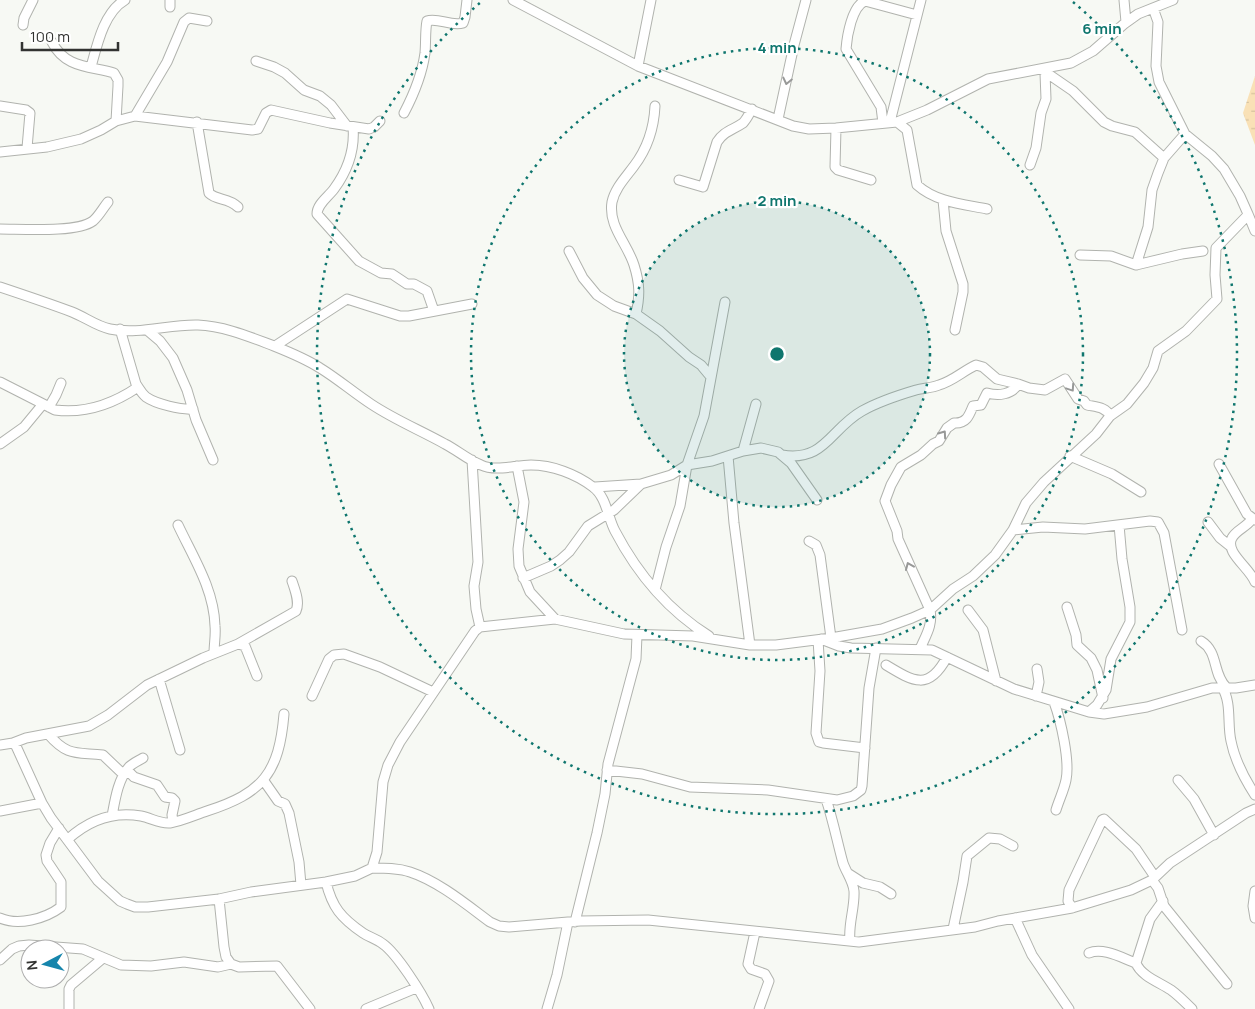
<svg xmlns="http://www.w3.org/2000/svg" width="1255" height="1009" viewBox="0 0 1255 1009" font-family="Manrope,sans-serif">
  <style>
    .wetland { fill: url(#wetland-marsh) }
    .lines { fill: none; stroke-linecap: round; stroke-linejoin: round }
    .minor-casing { stroke: #b1b3ae; stroke-width: 11 }
    .minor { stroke: #fff; stroke-width: 9 }
    .oneway { stroke: #989998 }
    .ring { fill: none; stroke: #0f766e; stroke-width: 2.5; stroke-dasharray: 2.5 5 }
    .centre { fill: #0f766e; stroke: #fff; stroke-width: 2.5 }
    .ring-label { font-size: 15px; text-anchor: middle; font-weight: bold; fill: #0f766e; stroke: #fff; stroke-width: 4.5; stroke-linejoin: round; paint-order: stroke }
  </style>
  <defs>
    <pattern id="wetland-marsh" width="20" height="14" patternUnits="userSpaceOnUse" patternTransform="scale(1.25)"><rect width="20" height="14" fill="#f9e1b6"/><path d="M1 5h8M5 5V1M11 12h8M15 12V8" fill="none" stroke="#d6c29d"/></pattern>
  </defs>
  <rect width="100%" height="100%" fill="#f7f9f4"/>
  <path class="wetland" d="M1255,76V145L1243,113Z"/>
  <g class="lines">
    <g class="minor-casing">
      <path id="minor" d="M513,0L638,66L793,126L809,129L836,128L897,122L927,110L988,79L1071,63L1093,51L1124,24L1138,14L1173,0
        M1124,0L1126,22
        M170,7V0
        M23,25L24,18L33,0
        M52,42C65,68 89,66 114,73L118,80V86L116,121
        M256,61L274,67L285,73L304,90L320,96L331,105L347,126
        M638,66L651,0
        M91,67C97,45 104,12 125,0
        M1041,69L1073,91L1104,122L1112,126L1135,132L1164,158
        M0,106L26,110L30,113L27,148
        M404,113C414,94 422,75 425,53C426,42 425,31 427,21C438,17 451,27 463,23L465,17L467,0
        M135,116L167,62L184,22L189,18L207,21
        M778,119L794,45L806,0
        M197,122L209,193C217,201 228,197 238,207
        M890,122L921,0
        M897,122L907,130L917,185C936,202 962,204 987,209
        M883,123L881,107L846,49C847,36 852,6 865,1L917,15
        M353,127C355,150 348,170 334,189C328,197 317,204 317,214L359,261L381,273L392,274L407,284H414L427,291L434,311
        M836,128L835,167L838,170L871,180
        M0,152L47,147L81,139L101,130L116,121L135,116L252,130L258,129L266,113L271,110L330,123L369,129L374,127L380,121
        M1030,165L1036,148L1041,113L1046,99L1045,73
        M679,180L703,187L717,142C724,131 733,130 743,123C747,119 749,114 752,109
        M943,200L946,231L963,284V292L955,330
        M1248,214L1255,231
        M0,229C22,229 77,233 93,221C99,216 103,208 108,202
        M569,251L583,278L597,295L614,306L636,314L660,331L689,357L701,365L711,377
        M1080,255L1111,256L1136,265L1182,254L1203,251
        M1136,265L1148,227L1152,190L1158,173L1164,158L1185,134
        M0,287C24,295 48,303 72,312C85,317 96,326 110,329C139,335 169,324 198,325C224,326 250,337 274,346C289,352 306,359 320,368C338,379 354,393 371,404C395,420 420,430 445,444C457,450 468,460 481,465C496,472 515,465 531,465C552,465 576,474 593,487C606,496 608,518 615,531C637,573 669,611 709,636
        M636,314C640,296 640,284 634,265C627,243 608,226 612,202C615,188 626,177 634,166C647,149 654,127 655,106
        M120,329L136,384C139,388 141,393 146,397C156,404 181,410 193,409
        M147,330L160,341L173,358L187,390L196,420L213,460
        M275,346L347,299L400,316H409L472,304
        M0,382L55,410C86,414 113,404 138,387
        M49,407L56,395L61,383
        M0,444L24,427L43,404
        M743,451L756,404
        M782,455C825,462 830,429 862,411C878,402 899,395 916,390C924,388 932,388 939,385C953,381 963,371 976,365L983,367L997,379L1018,384
        M728,456L734,523L750,645
        M1070,456L1112,474L1141,492
        M472,460L478,562L474,586L476,609L480,627
        M1219,464L1247,514L1255,520
        M517,466L524,502L518,549L519,566L530,592L555,619
        M595,487L641,484L671,475L687,465L712,461L743,451L761,448L778,452L791,463L817,500
        M1252,519C1247,527 1236,530 1232,538C1224,552 1250,568 1255,582
        M1208,522L1220,538L1230,546
        M178,525C193,557 214,589 215,626C216,635 214,644 214,653
        M1013,530L1043,527L1085,529L1150,521L1158,522L1164,533L1182,630
        M809,541L816,545L820,555L831,638
        M523,578L551,566L560,560L569,552L588,526L614,510L641,484
        M655,590L666,547L680,506L687,465L704,416L725,302
        M1067,607L1076,635L1077,645L1091,658L1097,670L1103,698
        M968,610L983,630L996,681
        M821,639L839,646L851,648L932,650L1014,689L1089,712L1104,714L1147,707L1212,688H1236L1255,685
        M818,640L820,671L816,733L819,742L823,743L865,748
        M1201,641C1219,652 1212,673 1226,687
        M238,644L296,611C300,602 295,590 292,581
        M920,649C926,635 933,625 930,610L898,539L897,531L885,501L891,485L901,467L921,455L933,444L939,441L947,428L954,423C966,424 969,416 973,406L981,405L987,393C998,396 1012,395 1018,384L1029,388L1045,390L1065,379L1078,399L1084,401L1087,405C1096,407 1106,407 1110,416
        M886,665C914,682 929,691 947,657
        M159,679L180,750
        M1222,687C1232,703 1227,724 1231,741C1235,761 1244,778 1255,795
        M312,696L329,659L334,655L344,654L380,667L433,692
        M1036,696L1039,682L1037,669
        M1054,702C1061,721 1070,761 1066,780C1064,790 1059,800 1056,810
        M1089,712L1097,705L1106,690L1111,659L1130,622V607L1122,559L1119,525
        M48,734C68,757 76,752 103,755L124,775
        M13,743L26,738L89,726L108,715L147,685L203,658L238,644L245,646L257,676
        M0,745L13,743L16,746L42,803L51,818L98,881L120,901L127,904L135,907H148L219,899L251,892L326,882L355,876L372,868L377,852L383,782L388,765L400,742L475,631L480,627L555,619L624,634L693,636L750,645H776L831,638L882,629L912,618L930,610L953,589L973,576L995,555L1013,530L1026,503L1044,482L1096,434L1110,416L1127,404L1144,383L1153,368L1158,351L1186,331L1217,299L1215,275L1216,248L1246,217L1248,214L1240,196L1224,169L1212,156L1185,134L1159,82L1156,66L1158,22L1153,8
        M127,770L134,777L157,785L165,797L172,798L175,801L172,815L173,822
        M607,770L642,774L690,787L768,790L837,800L853,796L861,790L862,786L869,688L876,648
        M1178,780L1194,799L1214,835
        M264,781L278,801L285,804L289,813L299,862L301,885
        M826,799C833,820 837,841 843,863C846,872 853,881 854,891C855,908 848,924 850,941
        M0,811L42,803
        M112,816C115,800 118,779 129,767C133,763 138,761 143,758
        M68,839C89,820 113,811 141,816C151,818 160,824 170,823C182,821 195,815 207,811C263,793 279,773 284,714
        M372,868C385,868 398,868 410,872C438,881 467,905 490,922L499,926L509,927L580,921L648,920L859,942L975,927L998,921L1072,908L1131,890L1152,880L1170,863L1246,813L1255,809
        M849,874L863,883L880,887L891,894
        M1152,880L1158,888L1164,906L1227,984
        M326,882C332,907 341,918 363,933C369,937 377,939 383,944C397,954 422,993 429,1009
        M1255,891L1253,906L1255,918
        M219,899L224,947L226,957L231,964L239,967L277,966L310,1009
        M1163,901L1150,919L1136,963C1141,976 1159,982 1171,990C1178,995 1185,1002 1192,1009
        M1072,908L1068,901L1069,890L1102,820L1104,819L1136,849L1155,877
        M0,918C18,926 45,919 61,907V882L47,861L46,855L50,843L59,828
        M1015,918L1032,955L1069,1009
        M575,922L597,833L605,794L608,764L636,659L637,635
        M953,929L963,882L967,856L989,838L1000,839L1013,846
        M755,932L748,964L751,969L765,974L769,981L759,1009
        M1089,953C1103,947 1122,958 1136,963
        M0,960L12,949L19,946L29,945L83,949L121,965L151,966L184,962L218,967L231,964
        M69,1009V989L71,985L103,958
        M366,1009L416,988
        M547,1009L557,975L568,922"/>
    </g>
    <use href="#minor" class="minor"/>
  </g>
  <defs><path id="oneway-chevron" d="M-2-3.5L2.5 0L-2 3.5" fill="none" stroke-width="1.6" stroke-linecap="round" stroke-linejoin="round" transform="scale(1.25)"/></defs>
  <g class="oneway">
    <use href="#oneway-chevron" transform="translate(787 81) rotate(103)"/>
    <use href="#oneway-chevron" transform="translate(1071 388) rotate(56)"/>
    <use href="#oneway-chevron" transform="translate(943 434) rotate(-55)"/>
    <use href="#oneway-chevron" transform="translate(909 566) rotate(-113)"/>
  </g>
  <circle cx="777" cy="354" r="153" fill="#0f766e" fill-opacity=".12"/>
  <g class="ring">
    <circle cx="777" cy="354" r="153"/>
    <circle cx="777" cy="354" r="306"/>
    <path d="M1073 2A460 460 0 1 1 481 2"/>
  </g>
  <circle cx="777" cy="354" r="8" class="centre"/>
  <g class="ring-label">
    <text x="1102" y="34">6 min</text>
    <text x="777" y="53">4 min</text>
    <text x="777" y="206">2 min</text>
  </g>
  <g transform="translate(45 964) rotate(264)"><circle r="24" fill="#ffffff" stroke="#adadad"/>
  <path d="M0-4L9 19L0 12L-9 19Z" fill="#1685ac"/>
  <text y="-8" font-size="14" font-weight="bold" text-anchor="middle" fill="#323331">N</text>
  </g>
  <path d="M22 42v8h96v-8" fill="none" stroke="#323331" stroke-width="2.5"/>
  <text x="30" y="42" font-size="15" fill="#323331" stroke="#ffffff" stroke-width="4" paint-order="stroke">100 m</text>
</svg>
